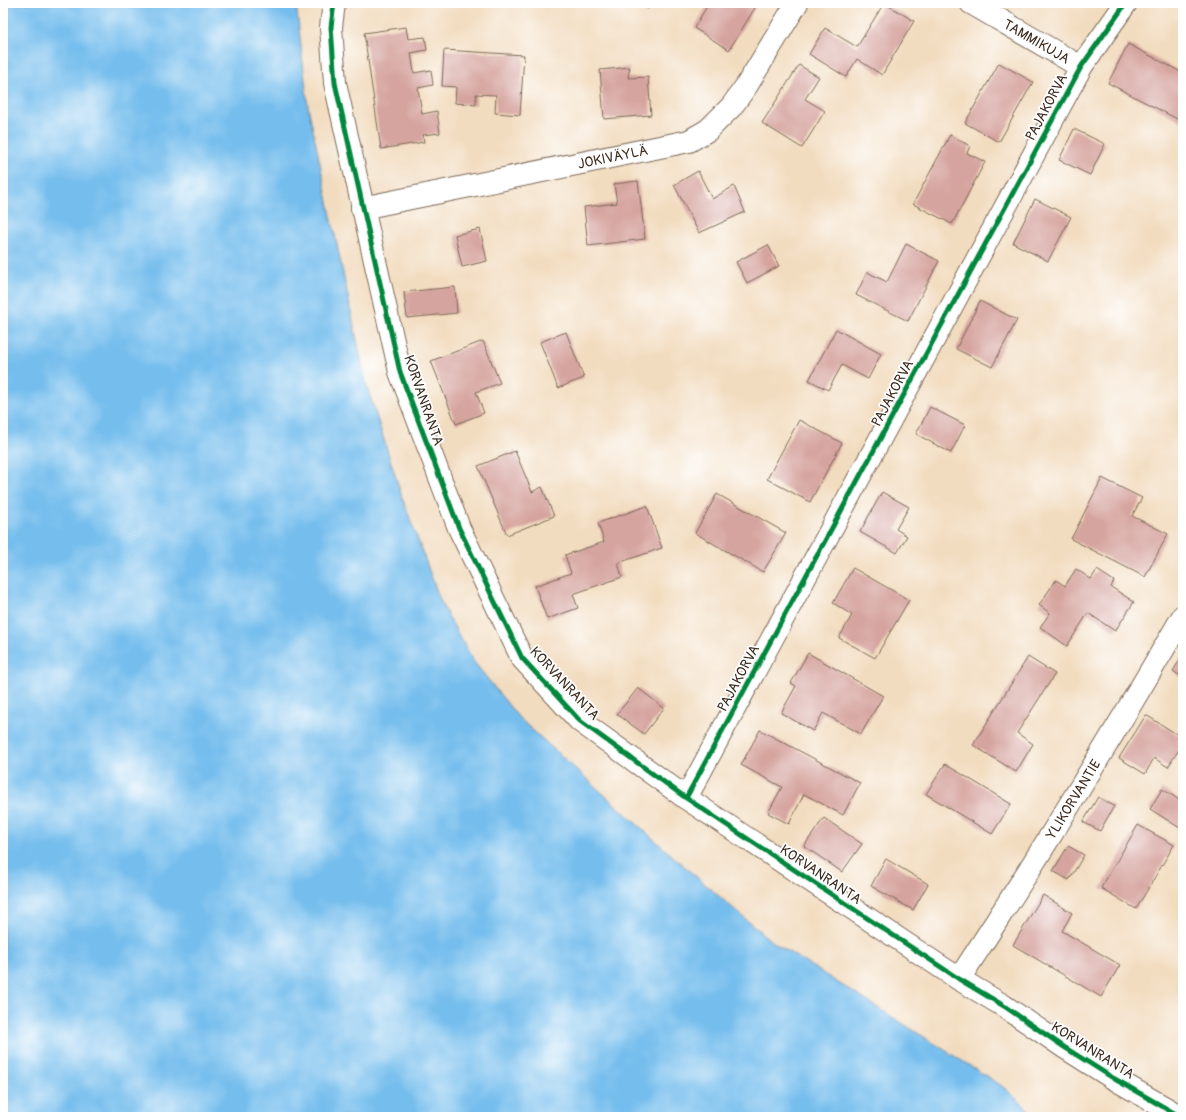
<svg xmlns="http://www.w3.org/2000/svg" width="1186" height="1120" viewBox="0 0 1186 1120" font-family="Pangolin,sans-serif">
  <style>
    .water { fill: #75bded; stroke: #587486 }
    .building { fill: #d6a49f }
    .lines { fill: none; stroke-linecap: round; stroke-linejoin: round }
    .minor-casing { stroke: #7b6856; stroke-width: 24 }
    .minor { stroke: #fff; stroke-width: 22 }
    .cycleway-casing { stroke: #fff; stroke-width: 8 }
    .cycleway { stroke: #00873e; stroke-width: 5 }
    .labels { text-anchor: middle; stroke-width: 3.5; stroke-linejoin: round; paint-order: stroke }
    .street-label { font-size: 14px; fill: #3b2a1e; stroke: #fff }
  </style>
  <rect width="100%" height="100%" fill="#fff"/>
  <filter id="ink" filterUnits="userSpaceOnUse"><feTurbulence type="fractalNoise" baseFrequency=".025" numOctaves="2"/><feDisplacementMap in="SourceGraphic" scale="8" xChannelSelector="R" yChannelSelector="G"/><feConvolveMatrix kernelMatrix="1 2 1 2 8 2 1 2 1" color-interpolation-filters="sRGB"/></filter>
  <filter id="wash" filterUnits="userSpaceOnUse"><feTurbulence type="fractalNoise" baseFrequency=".012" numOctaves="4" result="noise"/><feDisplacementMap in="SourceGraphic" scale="16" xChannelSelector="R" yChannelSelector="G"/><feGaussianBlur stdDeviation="0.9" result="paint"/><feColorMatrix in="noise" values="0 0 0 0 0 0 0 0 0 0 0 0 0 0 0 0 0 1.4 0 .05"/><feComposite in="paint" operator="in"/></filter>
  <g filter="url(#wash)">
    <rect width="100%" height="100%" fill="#f2dcbf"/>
    <path class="water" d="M3,3H296L308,106L366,383L402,497L442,605L474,662L519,718L677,860L770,940L1002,1086L1037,1117H3Z"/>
    <g id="blocks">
      <path class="building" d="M639,3H652L648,9Z
        M709,3H758L729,50L694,28Z
        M884,3L914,21L882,75L857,59L846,77L809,54L825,28L857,47Z
        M406,27L408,39L425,37L427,50L411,53L414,73L431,70L433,85L418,88L422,114L437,111L440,133L423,135L424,142L381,149L364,33Z
        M1128,44L1183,73V122L1108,83Z
        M444,50L524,55L520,115L495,113L496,95L476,94V105L455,103L456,87L442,86Z
        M999,63L1033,82L999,142L965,123Z
        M799,65L819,77L805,99L825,111L802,148L762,123Z
        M630,67L628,78L648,77L651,115L604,119L600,70Z
        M1074,129L1105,144L1090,175L1059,160Z
        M950,135L970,146L967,153L985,162L952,224L913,204Z
        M698,171L712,199L734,186L745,212L699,233L674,185Z
        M638,181L645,239L588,246L584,207L617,203L614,184Z
        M1035,199L1071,217L1048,261L1013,243Z
        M480,229L487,261L462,267L455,235Z
        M906,244L939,261L908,321L856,295L867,272L887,282Z
        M768,245L779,266L747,283L736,262Z
        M455,287L457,313L407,318L404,292Z
        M980,301L1017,320L992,367L956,349Z
        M836,329L881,354L868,379L842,365L828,390L809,380Z
        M566,332L584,378L558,388L540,342Z
        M483,341L500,383L476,392L484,413L456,424L431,361Z
        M930,407L965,425L951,453L916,434Z
        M799,420L842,443L810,502L767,479Z
        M515,451L532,492L542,487L554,516L507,535L478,466Z
        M1102,478L1142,498L1132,516L1168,534L1145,577L1071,539Z
        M882,492L909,507L896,529L907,536L897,553L860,532Z
        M717,494L786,533L763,572L695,533Z
        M647,506L662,548L618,563L622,577L573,594L578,608L547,619L535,586L571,573L565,555L604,542L598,523Z
        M853,568L909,600L875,658L839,638L852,615L833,603Z
        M1076,569L1091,579L1097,570L1114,581L1111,587L1134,602L1115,631L1088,613L1067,646L1040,627L1050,613L1039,605L1056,580L1065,586Z
        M808,653L883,696L861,734L823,713L813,731L781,713L796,686L791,683Z
        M1183,655V678L1173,671Z
        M1028,657L1055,674L1017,733L1033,744L1016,772L973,745Z
        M638,688L664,708L644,734L617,714Z
        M1146,715L1183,738V743L1168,767L1154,758L1145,774L1119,758Z
        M760,730L860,783L843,815L804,794L789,824L768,813L782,787L741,765Z
        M945,764L1011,804L992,834L926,794Z
        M1162,789L1183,802V830L1150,809Z
        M1098,797L1114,806L1100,831L1083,822Z
        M824,818L862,844L842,872L804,846Z
        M1138,825L1174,845L1136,909L1101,888Z
        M1068,846L1084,855L1069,880L1053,871Z
        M886,859L928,884L913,910L871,886Z
        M1043,895L1072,913L1062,931L1120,965L1101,997L1013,945Z"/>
    </g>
  </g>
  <g filter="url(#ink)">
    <use href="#blocks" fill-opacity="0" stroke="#7b6856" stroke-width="1"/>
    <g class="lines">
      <g class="minor-casing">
        <g id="minor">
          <path d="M334,3L331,27L335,83L400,372L459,528L522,658L580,721L686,798L959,979L1004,1006L1064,1047L1113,1078L1181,1117"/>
          <path id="s1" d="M971,3L1081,67"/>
          <path id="s2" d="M362,208L689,141L708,130L732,106L747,85L797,3"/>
          <path d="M686,798L1081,67L1126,3"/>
          <path id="s3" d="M959,979C1037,860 1111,739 1183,616"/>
        </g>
      </g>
      <use href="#minor" class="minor"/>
      <g class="cycleway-casing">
        <path id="cycleway" d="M334,3L331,27L335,83L400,372L459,528L522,658L580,721L686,798L959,979L1004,1006L1064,1047L1113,1078L1181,1117
          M686,798L1081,67L1126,3"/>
      </g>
      <use href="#cycleway" class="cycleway"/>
    </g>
  </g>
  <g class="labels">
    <g class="street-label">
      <text dy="5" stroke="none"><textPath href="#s1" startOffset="76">TAMMIKUJA</textPath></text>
      <text transform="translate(1046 107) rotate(-62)" y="5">PAJAKORVA</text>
      <text dy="5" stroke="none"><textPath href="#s2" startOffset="256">JOKIVÄYLÄ</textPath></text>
      <text transform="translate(892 393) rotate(-62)" y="5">PAJAKORVA</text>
      <text transform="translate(424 400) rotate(71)" y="5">KORVANRANTA</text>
      <text transform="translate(738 678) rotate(-62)" y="5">PAJAKORVA</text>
      <text transform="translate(565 683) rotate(47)" y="5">KORVANRANTA</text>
      <text dy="5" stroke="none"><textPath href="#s3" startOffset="213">YLIKORVANTIE</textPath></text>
      <text transform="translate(821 874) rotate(34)" y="5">KORVANRANTA</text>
      <text transform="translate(1093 1050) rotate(32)" y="5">KORVANRANTA</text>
    </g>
  </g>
  <rect width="1186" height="1120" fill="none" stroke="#fff" stroke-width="16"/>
</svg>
